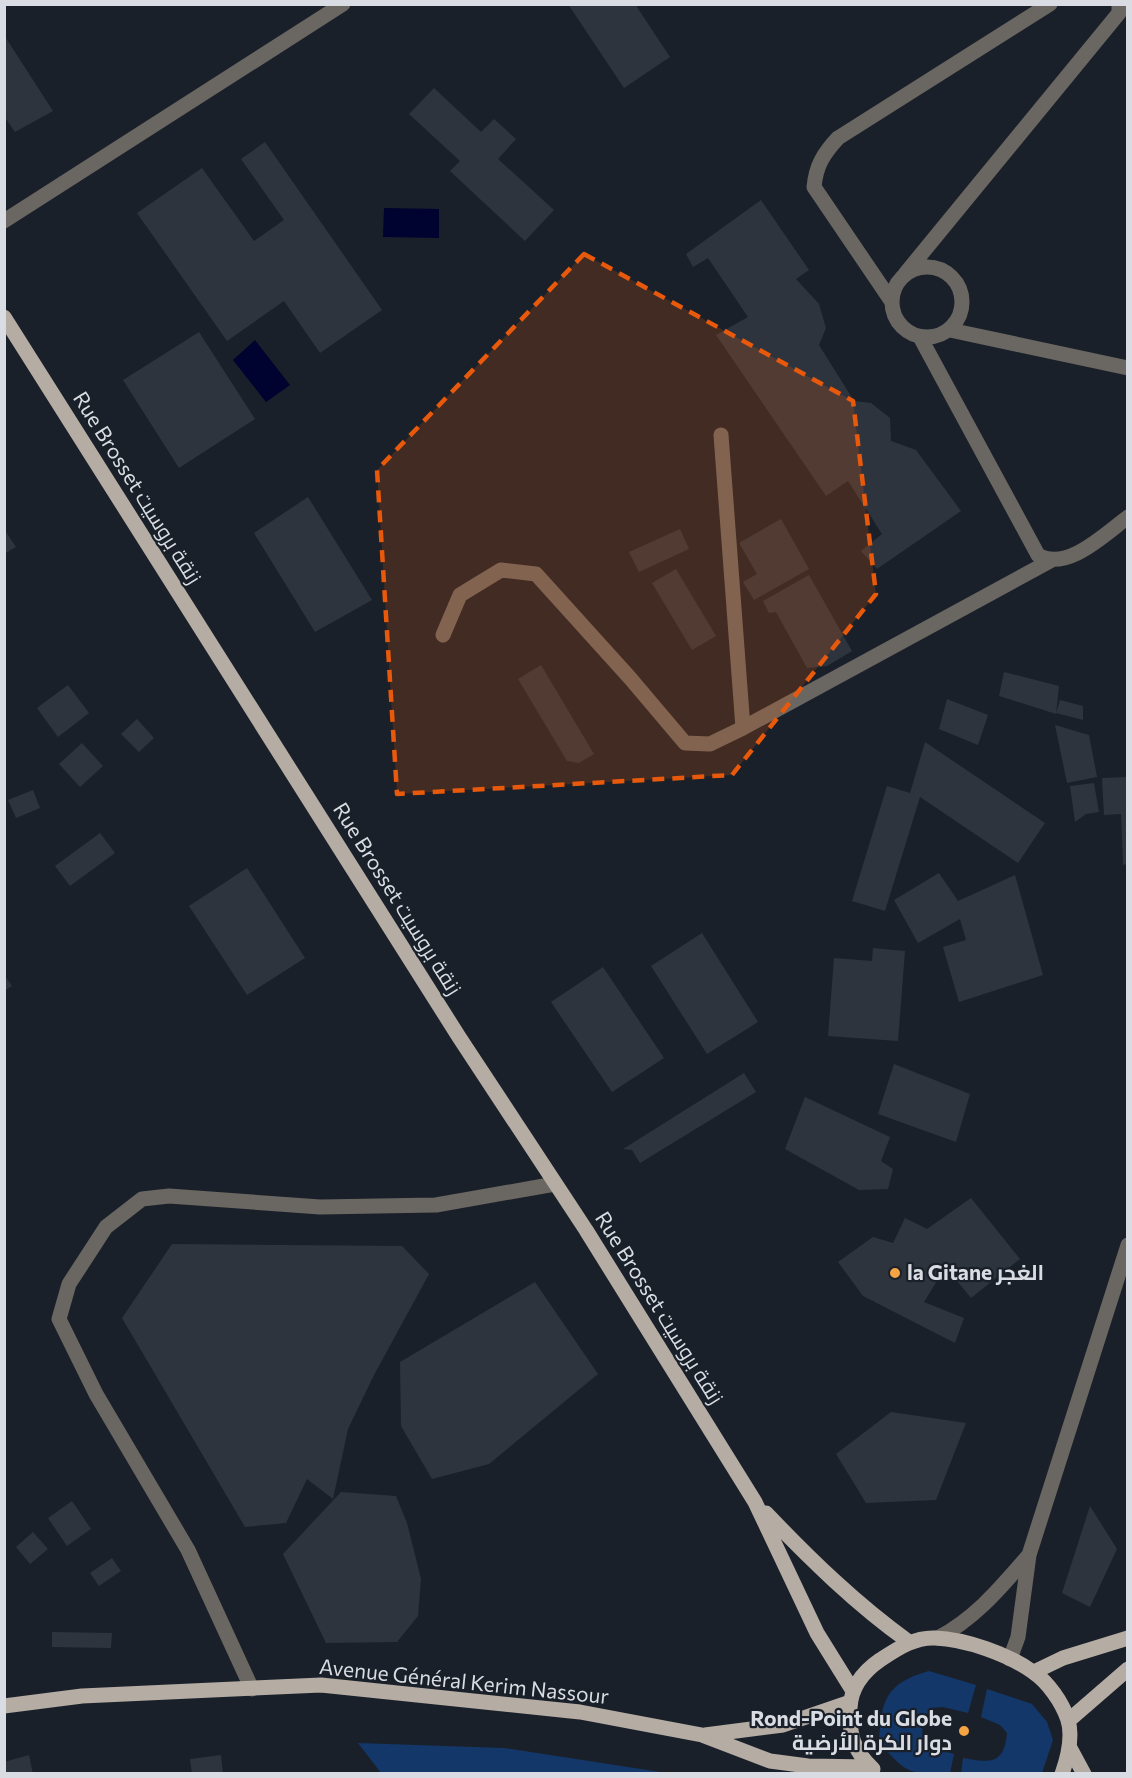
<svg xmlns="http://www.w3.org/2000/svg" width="1132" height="1778" viewBox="0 0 1132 1778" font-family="Commissioner,Cairo,sans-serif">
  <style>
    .green { fill: #133769 }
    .water { fill: #000230 }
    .building { fill: #2e343e }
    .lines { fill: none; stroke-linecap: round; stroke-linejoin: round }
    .minor { stroke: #6a6661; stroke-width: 15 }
    .major { stroke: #b5aca4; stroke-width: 15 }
    .marked { fill: #e8590c; fill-opacity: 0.2; stroke: #e8590c; stroke-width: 4.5; stroke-dasharray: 12 8; stroke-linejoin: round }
    .poi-dot { fill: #f4a443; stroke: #1a2029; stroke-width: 2 }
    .labels { text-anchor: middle; stroke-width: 4.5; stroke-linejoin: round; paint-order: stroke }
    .street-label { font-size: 21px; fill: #d9dde3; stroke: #1a2029 }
    .poi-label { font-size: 21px; font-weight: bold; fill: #d9dde3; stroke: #1a2029; text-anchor: start }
  </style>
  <rect width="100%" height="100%" fill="#1a2029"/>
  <path class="green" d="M929,1671L976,1685L968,1713L943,1707L931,1708L923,1721L922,1736L934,1748L954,1754L950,1773C907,1774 907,1774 879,1742C881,1700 886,1683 929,1671Z
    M987,1689L1032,1704L1047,1722L1053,1740L1042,1773H961L963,1758C990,1763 1004,1765 1007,1733L1000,1725L981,1717Z
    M358,1743L504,1748L667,1773H381Z"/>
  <path class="water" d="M384,208L439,209V238L383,237Z
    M255,340L290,385L266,402L233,360Z"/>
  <path class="building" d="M568,4H635L670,57L624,88Z
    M4,35L53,111L15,132L4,116Z
    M434,88L481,132L494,119L516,139L498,159L554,210L525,241L450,171L460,161L409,114Z
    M265,142L382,310L320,353L284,301L227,341L137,213L202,168L254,241L284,220L241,159Z
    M761,200L809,270L796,279L819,304L826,328L819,345L854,401L871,403L890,418L891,441L916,450L961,511L877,569L861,551L882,534L848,481L826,496L716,335L748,317L708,258L693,267L686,254Z
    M199,332L255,419L179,468L123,380Z
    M308,497L372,600L315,632L254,533Z
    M781,519L809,569L754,600L743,582L757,574L739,543Z
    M4,529L16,547L4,554Z
    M680,529L689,549L639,572L629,552Z
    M676,569L716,636L692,650L652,583Z
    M809,575L852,651L827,666L807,668L776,612L769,613L763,601Z
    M541,665L594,754L579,763L567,761L518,679Z
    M1004,672L1059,686L1056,714L999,696Z
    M68,685L89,713L58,737L37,708Z
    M947,699L988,715L978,745L939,729Z
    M1060,700L1083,706V720L1056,713Z
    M137,719L154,738L139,752L121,734Z
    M1055,725L1089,735L1097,777L1067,783Z
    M925,742L1045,823L1018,863L920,797L885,911L852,901L887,786L910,793Z
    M82,743L103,766L80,787L59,764Z
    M1128,777V864L1123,865L1121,814L1104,815L1102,778Z
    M1094,783L1099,812L1086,814L1075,822L1070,786Z
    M33,790L40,808L16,818L8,800Z
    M100,833L115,853L70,886L55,866Z
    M247,868L305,958L247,995L189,906Z
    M939,873L958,901L1015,875L1043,975L959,1002L943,947L966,940L960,919L918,943L894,900Z
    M702,933L758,1022L707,1054L651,966Z
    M873,948L905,951L898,1041L828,1036L834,958L872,961Z
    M603,967L664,1058L612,1092L551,1002Z
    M4,975L12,986L4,991Z
    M894,1064L970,1094L956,1142L878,1114Z
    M744,1073L756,1092L640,1163L632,1150L623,1149Z
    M805,1097L890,1137L881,1161L893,1169L888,1189L859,1190L785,1149Z
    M971,1198L1020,1259L971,1298L948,1270L940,1276L924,1302L964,1318L955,1343L863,1296L838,1262L873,1237L893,1243L905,1218L927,1229Z
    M172,1244L402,1246L429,1274L374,1375L348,1429L333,1499L307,1479L286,1523L245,1527L122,1318Z
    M535,1282L598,1374L489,1464L432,1479L401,1426L400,1362Z
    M891,1412L966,1423L936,1500L866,1503L836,1454Z
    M341,1492L396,1496L407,1523L421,1579L418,1616L397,1642L326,1643L283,1554Z
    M72,1501L91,1529L67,1546L48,1518Z
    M1090,1506L1117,1549L1090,1607L1062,1593Z
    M33,1532L48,1549L30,1564L16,1547Z
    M112,1558L121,1571L99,1586L90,1573Z
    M52,1632L112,1633L111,1648L52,1647Z
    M29,1755L33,1774H4V1762Z
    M221,1755L223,1774H192L190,1759Z"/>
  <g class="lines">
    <path class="minor" d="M4,221L343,4
      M892 302a35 35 0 1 1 70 0a35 35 0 1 1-70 0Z
      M905,274L1119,13V4
      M892,302L814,187C816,166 823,154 838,138L1050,4
      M950,330L1128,368
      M920,337L1038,555C1067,572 1105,534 1128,517
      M721,435L743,728
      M443,635L460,595L501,570L536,574L630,678L685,743L710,744L743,728L1052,560
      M938,1638C976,1618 1001,1587 1029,1555
      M1010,1659L1018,1637L1029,1555L1128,1245
      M252,1689L188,1550L96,1394L59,1319L69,1284L106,1227L142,1199L169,1196L320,1207L436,1205L555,1184"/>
    <path class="major" d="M4,317L459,1037L586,1230L755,1502L817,1633L853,1691
      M766,1513C811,1560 856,1604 909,1642
      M1034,1672L1063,1658L1128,1638
      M4,1706L82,1696L321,1685L580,1712L702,1735L770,1761L808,1766L870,1767
      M1068,1721L1128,1669
      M705,1735L783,1725L850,1702
      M1070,1748L1084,1774
      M873,1769C853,1750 849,1735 850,1708C851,1687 864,1671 880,1660C897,1649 914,1637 935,1638C965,1639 1008,1654 1033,1672C1048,1682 1062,1702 1068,1720C1073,1737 1068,1757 1062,1774"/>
  </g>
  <path class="marked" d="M584,254L853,401L876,594L732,775L397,794L377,470Z"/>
  <g class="poi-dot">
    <circle cx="895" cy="1273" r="6"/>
    <circle cx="964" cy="1731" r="6"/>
  </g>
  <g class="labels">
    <g class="street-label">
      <text transform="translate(137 488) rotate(58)" y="7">Rue Brosset زنقة بروسيت</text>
      <text transform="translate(397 899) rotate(58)" y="7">Rue Brosset زنقة بروسيت</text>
      <text transform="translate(659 1308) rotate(58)" y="7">Rue Brosset زنقة بروسيت</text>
      <text transform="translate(464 1682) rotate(6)" y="7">Avenue Général Kerim Nassour</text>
    </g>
    <g class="poi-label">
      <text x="907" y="1280">la Gitane الغجر</text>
      <text x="952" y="1726" text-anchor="end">Rond-Point du Globe<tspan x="952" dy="24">دوار الكرة الأرضية</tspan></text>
    </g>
  </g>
  <rect width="1132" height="1778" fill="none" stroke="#d9dde3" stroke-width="12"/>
</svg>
